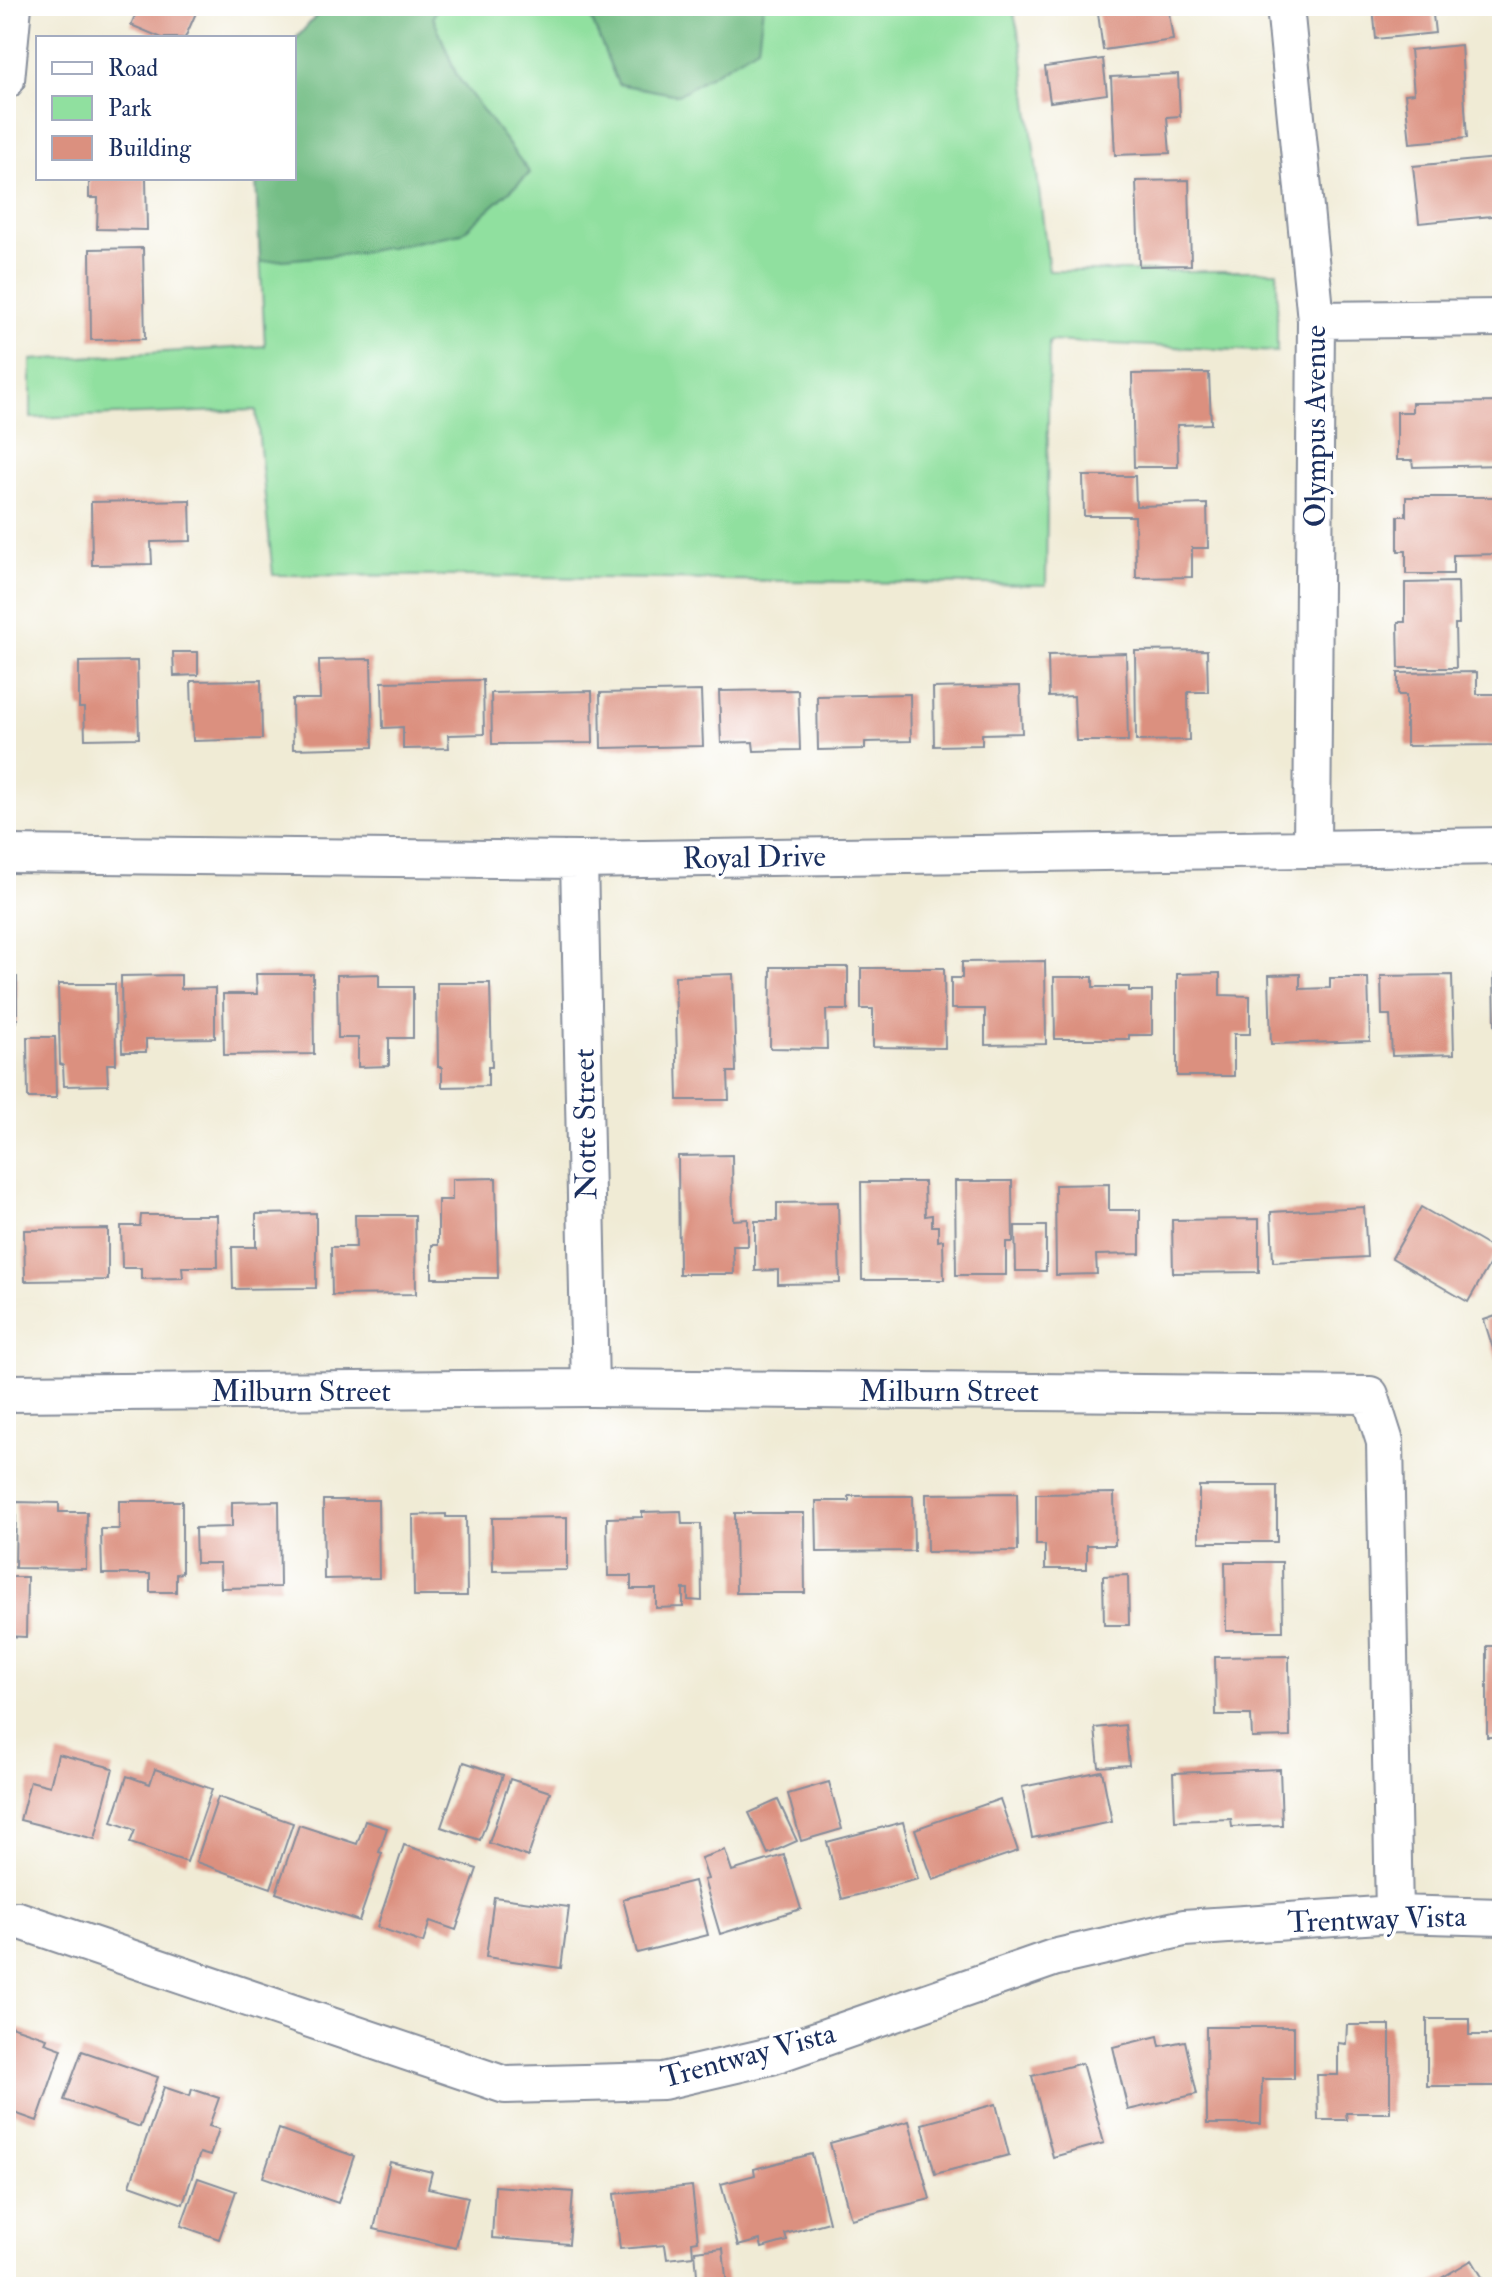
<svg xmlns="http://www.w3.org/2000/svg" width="1508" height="2293" viewBox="0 0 1508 2293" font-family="'IM FELL Double Pica',serif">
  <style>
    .green { fill: #90e09f; stroke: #56887e; stroke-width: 2 }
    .forest { fill: #74be86; stroke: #487672; stroke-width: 2 }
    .building { fill: #db907f }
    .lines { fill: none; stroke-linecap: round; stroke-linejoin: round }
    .street-casing { stroke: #868d9a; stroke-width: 40 }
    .street { stroke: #fff; stroke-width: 36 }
    .labels { text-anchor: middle; stroke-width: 7; stroke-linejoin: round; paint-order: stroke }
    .street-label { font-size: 30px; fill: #1b2f5e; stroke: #fff }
  </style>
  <rect width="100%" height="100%" fill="#fff"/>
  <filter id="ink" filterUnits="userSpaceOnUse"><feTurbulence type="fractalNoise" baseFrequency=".0125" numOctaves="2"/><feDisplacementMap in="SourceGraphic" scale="16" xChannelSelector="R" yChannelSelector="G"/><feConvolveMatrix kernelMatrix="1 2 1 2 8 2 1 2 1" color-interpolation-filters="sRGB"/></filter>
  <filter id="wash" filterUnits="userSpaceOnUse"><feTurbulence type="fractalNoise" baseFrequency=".006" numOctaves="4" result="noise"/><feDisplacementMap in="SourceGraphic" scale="32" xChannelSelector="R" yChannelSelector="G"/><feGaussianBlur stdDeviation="1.8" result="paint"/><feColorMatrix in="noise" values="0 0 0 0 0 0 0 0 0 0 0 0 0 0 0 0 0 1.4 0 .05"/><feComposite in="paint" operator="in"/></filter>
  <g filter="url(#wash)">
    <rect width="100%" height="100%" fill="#f0ebd5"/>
    <path class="green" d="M325,6H1012L1021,44L1049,271H1277V352L1049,341L1046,585L467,576L273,575L256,410L31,418V360L265,346L256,178H294V41Z"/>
    <path class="forest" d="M325,6H438L433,17L457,76L530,173L462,233L352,254L260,262L256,178H294V41Z
      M586,6H763L758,47L678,95L618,84Z"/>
    <g id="blocks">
      <path class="building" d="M139,6H199L185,38H162L131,25Z
        M1097,6H1168L1173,40L1103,50Z
        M1373,6H1432L1435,33L1376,39Z
        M1461,45L1467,138L1410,143L1405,94L1414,93L1410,50Z
        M1103,59L1107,94L1050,102L1045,67Z
        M1178,74L1180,116L1167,117L1170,153L1115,155L1111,77Z
        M1497,158L1502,215L1419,223L1413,166Z
        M89,178H146L147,230L97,229L98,198H89Z
        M1189,180L1191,265L1139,266L1136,181Z
        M143,248L145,339L91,340L90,249Z
        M1209,373L1211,424L1177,425L1178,467H1134L1132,374Z
        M1502,402V465L1413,467L1412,460H1397V412H1412V403Z
        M1083,476H1135L1136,506L1207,504L1208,548H1192V577L1136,578L1135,516H1084Z
        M1406,497H1500L1501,554L1453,555V574H1406V551H1398V516H1406Z
        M190,500L191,541L151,542L152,564L92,565L91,502Z
        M1458,582L1459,624H1455L1456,668H1399L1398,622H1405V583Z
        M1207,650L1208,692H1188L1189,740L1136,741L1135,651Z
        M173,652H198V675L174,676Z
        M1126,653L1128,741H1076L1074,696L1049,697L1048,655Z
        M371,659L373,747L293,749L292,699H320L319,660Z
        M137,661L139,738L85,739L84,708H79V662Z
        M1477,672V694H1498L1499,745L1406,746V695H1398V673Z
        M261,680L262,739L193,741L191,681Z
        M483,680L484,734L448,735L449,748L403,749V727L383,728L382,682Z
        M1020,686L1022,733L982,734V745L934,746L933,688Z
        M798,690L800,750L754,751L753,742L721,743L719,691Z
        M592,691L593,743L492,744L491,693Z
        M701,691L703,746L601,748L600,693Z
        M910,694L911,741L865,742V749L818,750L817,696Z
        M1045,961L1046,1044L985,1045V1009H951V978H962V962Z
        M771,967H848V1010H826L827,1049L770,1048Z
        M861,968H944L945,1048L873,1047V1009H861Z
        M1220,973V995L1250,996V1034H1234V1076H1177V974Z
        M256,974H313L314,1054L224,1055L223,994H257Z
        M379,974V987H413V1038H389V1066L358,1067V1038H338L337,975Z
        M733,974L736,1072H728L729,1100H678L675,976Z
        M1300,974V989L1330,988V978H1368L1370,1041L1271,1044L1269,975Z
        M1494,974H1502V1025L1495,1026Z
        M181,975V989L215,988V1038L146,1039V1052H122L121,976Z
        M1452,975L1454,1054L1392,1056L1390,1015H1382L1381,976Z
        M6,977H17V1022H6Z
        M1054,977H1093V987H1129V991H1152V1035H1129V1039H1055Z
        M437,983H490L492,1067H488V1086L442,1087V1067H438Z
        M58,984H115L116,1064H107L108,1085L64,1086L63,1065L60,1064Z
        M27,1037H55L56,1098H28Z
        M732,1155L733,1220L748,1219V1246H733L734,1274H679L678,1156Z
        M496,1178L498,1278H432V1245H438V1200H452V1179Z
        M955,1181H1012L1013,1242H1006V1275H956Z
        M861,1182H924L925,1216L932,1215V1226H938V1241L943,1240L944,1280H862Z
        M1109,1184V1210H1140V1254L1096,1255L1097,1274L1056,1275L1055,1185Z
        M838,1202L840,1283L778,1284V1270L755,1271V1221H777V1203Z
        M1364,1207L1367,1257L1273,1262L1271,1212Z
        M1421,1207L1497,1251L1468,1302L1392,1258Z
        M316,1213V1288L233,1289L232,1247H256V1214Z
        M141,1215H217L218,1267H182L183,1278L141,1279V1268H122L121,1226H140Z
        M355,1215H415L416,1294L332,1295L331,1247H356Z
        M1259,1219V1272L1173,1273L1172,1220Z
        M1015,1226H1046V1271H1016Z
        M108,1229V1280L25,1281L24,1230Z
        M1502,1314V1374H1501L1484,1320Z
        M1199,1486H1277V1542H1199Z
        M1017,1493L1018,1551L927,1552L926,1494Z
        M1114,1493L1115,1545H1087V1569H1045V1545H1036V1494Z
        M849,1496H913L914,1551L817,1552L816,1501H849Z
        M323,1500H378L379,1578L324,1579Z
        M119,1501H182V1573L176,1574V1592H150V1574H102L101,1529H119Z
        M279,1501L280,1587L221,1588L220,1563H196L195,1528L232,1527V1502Z
        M16,1502L59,1503V1512H87L86,1569L15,1568Z
        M681,1511L682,1524H701L702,1601L688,1600V1589H683V1607L656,1608V1589H631V1576H608L607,1518L642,1517V1512Z
        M735,1513H804L805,1593H736Z
        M446,1514V1517H466L467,1596H414L413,1515Z
        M567,1517V1570L493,1571L492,1518Z
        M1225,1562H1282L1283,1631H1226Z
        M1128,1575L1129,1625H1104L1103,1576Z
        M6,1577H27L26,1637L6,1636Z
        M1487,1646H1502V1737H1487Z
        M1289,1656L1290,1737L1252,1738L1251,1715H1216L1215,1657Z
        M1125,1725L1129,1765L1099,1767L1095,1728Z
        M58,1754L113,1768L95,1839L20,1820L30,1781L50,1786Z
        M464,1762L503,1775L480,1840L441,1827Z
        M155,1769L212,1789L187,1862L130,1843L135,1830L112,1822L127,1776L150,1784Z
        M1280,1769L1282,1825L1232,1827L1231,1819L1175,1821L1173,1773Z
        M1102,1771L1112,1822L1032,1838L1022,1787Z
        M510,1779L550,1792L528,1857L489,1843Z
        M829,1782L842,1829L801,1841L788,1794Z
        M218,1797L293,1823L271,1888L196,1862Z
        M1000,1799L1018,1851L933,1880L915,1829Z
        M778,1800L797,1841L768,1854L749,1813Z
        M365,1821L387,1828L379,1852L382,1853L359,1921L276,1893L299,1825L357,1844Z
        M903,1822L918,1879L842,1899L827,1842Z
        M404,1845L477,1869L456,1930L430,1921L423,1943L377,1927Z
        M725,1850L732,1871L784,1855L801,1909L720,1934L704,1880L708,1879L701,1858Z
        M694,1881L708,1935L637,1953L623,1899Z
        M494,1897L569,1907L561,1968L486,1957Z
        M1427,2019H1469V2035H1502V2086H1427Z
        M8,2025L47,2038L45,2043L62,2049L37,2121L6,2110V2031Z
        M1347,2025H1390V2113H1346L1347,2120H1318L1317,2075H1338V2043L1346,2044Z
        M1206,2027H1294V2079H1262L1261,2124H1207Z
        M1158,2036L1160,2046L1185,2041L1197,2094L1128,2110L1113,2047Z
        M82,2051L158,2077L140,2127L64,2100Z
        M1082,2063L1104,2143L1053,2157L1032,2076Z
        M164,2087L190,2096L192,2089L219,2098L209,2126L219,2129L210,2156L200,2153L183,2204L130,2185Z
        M996,2104L1009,2155L935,2174L922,2124Z
        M909,2121L930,2199L851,2219L830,2143Z
        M279,2129L354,2156L338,2203L263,2177Z
        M812,2154L829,2222L785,2234L787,2241L762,2248L760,2240L738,2246L721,2184L755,2175L754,2169Z
        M390,2162L432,2172L428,2188L468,2197L456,2248L374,2229Z
        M198,2178L236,2191L219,2239L181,2226Z
        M495,2186L573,2192L569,2244L492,2238Z
        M692,2186L698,2241L692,2242L693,2256L667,2259L665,2245L620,2249L614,2194Z
        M723,2248L727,2287H698L695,2251Z
        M1472,2260L1488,2287H1426Z"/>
    </g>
  </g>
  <g filter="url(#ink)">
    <use href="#blocks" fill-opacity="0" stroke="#868d9a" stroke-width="2"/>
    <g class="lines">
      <g class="street-casing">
        <path id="street" d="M1285,6L1316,320L1312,848
          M6,80L13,6
          M1316,320L1502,318
          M6,854L579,860L1502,846
          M579,860L590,1388
          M6,1393L590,1388L1370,1395L1385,1442L1394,1914
          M6,1921L18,1920L505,2085L663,2081L771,2056L1053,1958L1184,1928L1394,1914L1502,1917"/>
      </g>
      <use href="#street" class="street"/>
    </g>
  </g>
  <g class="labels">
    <g class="street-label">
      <text transform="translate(1315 426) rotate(-90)" y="10">Olympus Avenue</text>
      <text transform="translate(754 857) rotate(-1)" y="10">Royal Drive</text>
      <text transform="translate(585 1124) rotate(-91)" y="10">Notte Street</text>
      <text x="301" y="1401">Milburn Street</text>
      <text x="949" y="1401">Milburn Street</text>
      <text transform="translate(1377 1919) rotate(-2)" y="10">Trentway Vista</text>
      <text transform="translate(748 2055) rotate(-15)" y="10">Trentway Vista</text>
    </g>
  </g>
  <rect width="1508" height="2293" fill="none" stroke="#fff" stroke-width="32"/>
  <rect x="36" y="36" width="260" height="144" fill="#ffffff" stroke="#a4acbf" stroke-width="2"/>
  <rect x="52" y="62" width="40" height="12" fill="#ffffff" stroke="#a4acbf" stroke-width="2"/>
  <text x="108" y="76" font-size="24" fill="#1b2f5e">Road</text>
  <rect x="52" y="96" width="40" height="24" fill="#90e09f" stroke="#a4acbf" stroke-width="2"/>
  <text x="108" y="116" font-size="24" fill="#1b2f5e">Park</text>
  <rect x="52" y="136" width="40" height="24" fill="#db907f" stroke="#a4acbf" stroke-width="2"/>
  <text x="108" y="156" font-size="24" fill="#1b2f5e">Building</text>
</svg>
